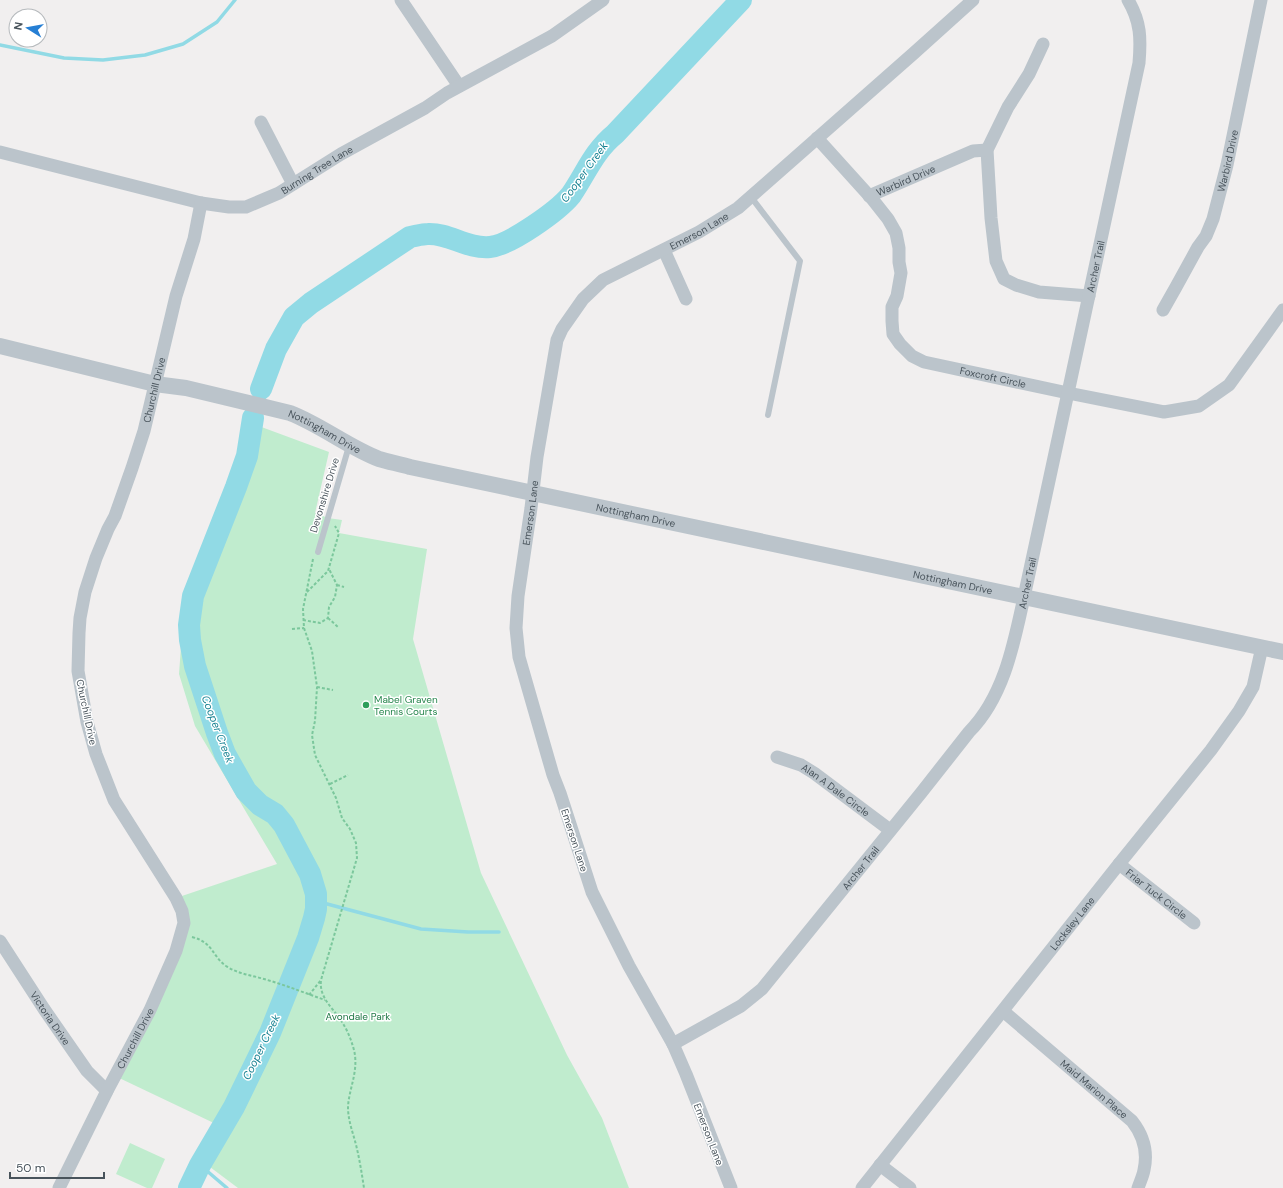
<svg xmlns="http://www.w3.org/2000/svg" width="1283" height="1188" viewBox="0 0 1283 1188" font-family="'DM Sans',sans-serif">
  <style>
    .green { fill: #c0ecce }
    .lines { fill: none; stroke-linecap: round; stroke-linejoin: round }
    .stream { stroke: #91dae5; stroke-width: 3.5 }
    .river { stroke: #91dae5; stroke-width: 22 }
    .path { stroke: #7bc79c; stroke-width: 2; stroke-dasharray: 3 2; stroke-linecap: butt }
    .service { stroke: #bbc4cb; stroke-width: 6 }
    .minor { stroke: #bbc4cb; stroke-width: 13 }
    .tertiary { stroke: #bbc4cb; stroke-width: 16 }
    .leisure-dot { fill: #2e9e5b; stroke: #fff; stroke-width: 1.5 }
    .labels { text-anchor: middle; stroke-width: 3; stroke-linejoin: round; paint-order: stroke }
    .street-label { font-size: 10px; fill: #48535b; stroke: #fff }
    .leisure-label { font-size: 10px; fill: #27864d; stroke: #fff; text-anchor: start }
    .park-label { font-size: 10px; fill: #1e7744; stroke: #fff }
    .water-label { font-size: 11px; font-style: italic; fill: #168191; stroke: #fff }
  </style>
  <rect width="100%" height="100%" fill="#f1efef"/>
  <path class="green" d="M248,422L329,452L315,513L328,518L342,520L339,533L427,549L413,639L481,873L567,1055L602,1118L629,1188H238L202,1161L218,1125L115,1076L181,935L176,898L277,864L195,726L179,674L184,606Z
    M130,1143L165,1159L152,1188H147L116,1174Z"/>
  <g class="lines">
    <path class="stream" d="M0,45L64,58L103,60L145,55L183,44L217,22L235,0
      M316,901L421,929L468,932H499
      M200,1165L227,1188"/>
    <path class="river" d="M261,389L276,349L294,317L311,303L410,237C416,236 422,234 428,234C449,233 467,249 490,247C510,245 558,211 571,195C586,173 594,151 615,134L741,0
      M189,1188L200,1165L234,1107L270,1033L308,938L314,918L316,909V894L310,874L284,825L275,814L260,805L246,791L225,754L217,733L195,666L190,640L189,625L193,596L236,487L247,456L253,418"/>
    <path class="path" d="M313,559L303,609L304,628L312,651L317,687L315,721L312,735L315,755L336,798L342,818L350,829L356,843L357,858L321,980C319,997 331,1006 340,1019C347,1029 351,1039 354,1050C359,1071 349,1088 348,1107C348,1122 354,1135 357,1149C360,1162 362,1175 364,1188
      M337,585L344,587
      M307,592L328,571L339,533L335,526
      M328,618L338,627
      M303,620L320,623L328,618L329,607L335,597L337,585L329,569
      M292,629L304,628
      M317,687L333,690
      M330,784L348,775
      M192,937C213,942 212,956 226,966C238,974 251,975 264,979C285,985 305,993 325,1000
      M309,995L321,980"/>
    <path class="service" d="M751,197L800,261L768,415
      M318,552L349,446"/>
    <g class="minor">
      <path d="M401,0L459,86"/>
      <path d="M1043,44L1029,74L1008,107L987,150L991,218L996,261L1004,279L1016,285L1039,292L1089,296"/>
      <path d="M261,122L293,184"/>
      <path id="s1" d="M817,138L873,200L888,219L896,233L899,248V262L901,273L897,296L892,307V321L893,334L900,344L912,356L924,362L1068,393L1164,412L1199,406L1229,385L1283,310"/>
      <path id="s2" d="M0,152L201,203L229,207H246L279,193L341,154L425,108L447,93L552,36L603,0"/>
      <path id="s3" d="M869,196L973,151L987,150"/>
      <path d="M664,250L686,299"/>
      <path id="s4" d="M1163,310L1176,287L1198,247L1206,236L1213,219L1227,165L1261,0"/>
      <path id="s5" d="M777,757L801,765L814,773L890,830"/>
      <path id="s6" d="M1119,864L1194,923"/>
      <path id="s7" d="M0,941L44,1009L87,1071L107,1091"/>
      <path id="s8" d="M1003,1011L1132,1121C1143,1135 1148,1152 1144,1170C1143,1176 1140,1182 1138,1188"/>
      <path id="s9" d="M673,1044L741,1006L762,989L921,793L969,732C1004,697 1014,643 1024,597L1139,63C1141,39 1141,22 1128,0"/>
      <path d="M880,1165L910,1188"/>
      <path id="s10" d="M59,1188L107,1091L150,1010L176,951L184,923L182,911L176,898L114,800L96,754L87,722L78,671L79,633L80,618L85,592L96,558L108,529L115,516L132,468L144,431L176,296L194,239L201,203"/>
      <path id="s11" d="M731,1188L686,1074L673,1044L629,966L592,892L560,793L553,775L519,657L516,628L518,596L531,508L537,457L557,340L562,329L583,299L603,280L699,232L738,208L914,53L973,0"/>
      <path id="s12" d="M862,1188L1119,864L1211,750L1239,711L1253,687L1262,647"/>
    </g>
    <path class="tertiary" id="s13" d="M0,346L155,384L186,388L290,413C321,425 348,447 379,459C389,462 400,464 410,467L1283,652"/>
  </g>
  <circle class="leisure-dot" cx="366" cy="705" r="4"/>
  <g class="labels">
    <g class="street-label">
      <text dy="4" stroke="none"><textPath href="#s4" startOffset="164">Warbird Drive</textPath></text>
      <text dy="4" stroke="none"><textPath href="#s2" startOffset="333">Burning Tree Lane</textPath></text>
      <text dy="4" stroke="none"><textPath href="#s3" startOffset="40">Warbird Drive</textPath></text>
      <text dy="4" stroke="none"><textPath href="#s11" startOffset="1078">Emerson Lane</textPath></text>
      <text dy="4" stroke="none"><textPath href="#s9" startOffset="921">Archer Trail</textPath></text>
      <text dy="4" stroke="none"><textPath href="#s1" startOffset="340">Foxcroft Circle</textPath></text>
      <text dy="4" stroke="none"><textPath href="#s10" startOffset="864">Churchill Drive</textPath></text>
      <text dy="4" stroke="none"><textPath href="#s13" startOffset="337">Nottingham Drive</textPath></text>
      <text transform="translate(324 495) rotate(-73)" y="4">Devonshire Drive</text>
      <text dy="4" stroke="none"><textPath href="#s11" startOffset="719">Emerson Lane</textPath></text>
      <text dy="4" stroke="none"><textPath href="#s13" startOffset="661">Nottingham Drive</textPath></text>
      <text dy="4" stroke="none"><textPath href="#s13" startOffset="985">Nottingham Drive</textPath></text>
      <text dy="4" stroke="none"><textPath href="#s9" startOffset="597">Archer Trail</textPath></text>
      <text transform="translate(87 712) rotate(78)" y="4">Churchill Drive</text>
      <text dy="4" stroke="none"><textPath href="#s5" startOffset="68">Alan A Dale Circle</textPath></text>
      <text transform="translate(575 840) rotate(72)" y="4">Emerson Lane</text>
      <text dy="4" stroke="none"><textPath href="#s9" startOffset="261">Archer Trail</textPath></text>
      <text dy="4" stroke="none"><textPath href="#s6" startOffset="48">Friar Tuck Circle</textPath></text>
      <text dy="4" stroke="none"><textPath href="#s12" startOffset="338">Locksley Lane</textPath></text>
      <text dy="4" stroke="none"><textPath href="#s7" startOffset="92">Victoria Drive</textPath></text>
      <text dy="4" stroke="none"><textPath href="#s10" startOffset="168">Churchill Drive</textPath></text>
      <text dy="4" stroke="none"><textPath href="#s8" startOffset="120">Maid Marion Place</textPath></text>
      <text transform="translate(709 1134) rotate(69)" y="4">Emerson Lane</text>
    </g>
    <g class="leisure-label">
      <text x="374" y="703">Mabel Graven<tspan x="374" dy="12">Tennis Courts</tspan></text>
    </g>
    <g class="park-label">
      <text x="358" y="1020">Avondale Park</text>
    </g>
    <g class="water-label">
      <text transform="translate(584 172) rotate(-54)" y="4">Cooper Creek</text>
      <text transform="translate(218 729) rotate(69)" y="4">Cooper Creek</text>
      <text transform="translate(261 1047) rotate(-64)" y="4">Cooper Creek</text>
    </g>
  </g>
  <g transform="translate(28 28) rotate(281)"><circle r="19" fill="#ffffff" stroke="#b6babd"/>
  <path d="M0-3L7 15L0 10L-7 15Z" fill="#267fd4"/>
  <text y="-6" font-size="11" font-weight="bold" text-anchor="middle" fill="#48535b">N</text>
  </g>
  <path d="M10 1172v6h94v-6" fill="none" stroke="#48535b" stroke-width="2"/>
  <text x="16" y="1172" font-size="12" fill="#48535b" stroke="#ffffff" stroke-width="3" paint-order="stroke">50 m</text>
</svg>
